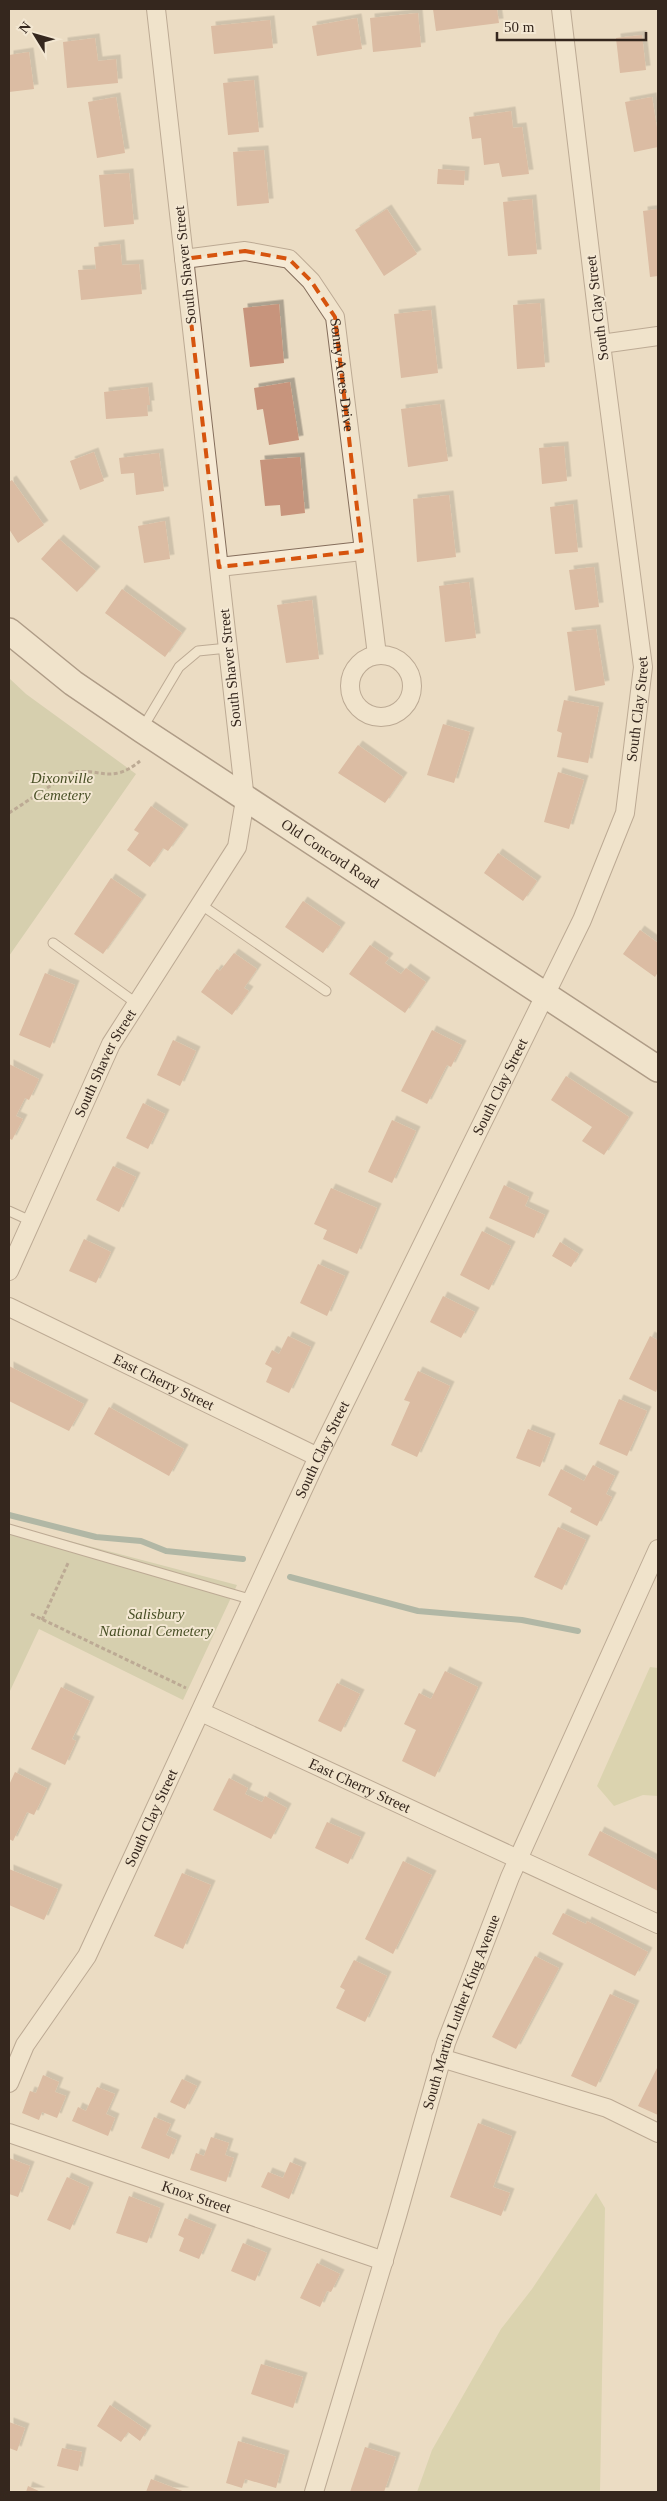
<svg xmlns="http://www.w3.org/2000/svg" width="667" height="2501" viewBox="0 0 667 2501" font-family="'Times New Roman',serif">
  <style>
    .green { fill: #c7c898 }
    .cemetery { fill: #bcbe96 }
    .lines { fill: none; stroke-linecap: round; stroke-linejoin: round }
    .stream { stroke: #6c8b81; stroke-width: 6 }
    .building { fill: #c7947b; filter: url(#shadow) }
    .service-casing { stroke: #846d5b; stroke-width: 11 }
    .minor-casing { stroke: #846d5b; stroke-width: 20 }
    .secondary-casing { stroke: #664f3e; stroke-width: 28 }
    .path { stroke: #846d5b; stroke-width: 3; stroke-dasharray: 4 2.5; stroke-linecap: butt }
    .service { stroke: #f6ead5; stroke-width: 9 }
    .minor { stroke: #f6ead5; stroke-width: 18 }
    .secondary { stroke: #f6ead5; stroke-width: 25 }
    .marked { fill: none; stroke: #d6540e; stroke-width: 4; stroke-dasharray: 10 6; stroke-linejoin: round }
    .labels { text-anchor: middle; stroke-width: 4; stroke-linejoin: round; paint-order: stroke }
    .street-label { font-size: 15px; fill: #35271e; stroke: #f3e7d2 }
    .park-label { font-size: 15px; font-style: italic; fill: #495026; stroke: #f3e7d2 }
  </style>
  <defs>
    <filter id="shadow"><feDropShadow dx="4.5" dy="-4.5" stdDeviation="0" flood-color="#0004"/></filter>
  </defs>
  <rect width="100%" height="100%" fill="#ebdcc3"/>
  <path class="green" d="M650,1667L658,1668V1796L643,1795L614,1806L597,1786Z
    M596,2193L605,2208L600,2492H417L432,2450L501,2329L532,2289Z"/>
  <path class="cemetery" d="M9,678L26,694L136,774L9,956Z
    M9,1525L237,1585L183,1700L39,1629L9,1693Z"/>
  <g class="lines">
    <path class="stream" d="M9,1515L96,1537L141,1541L166,1551L243,1559
      M290,1577L418,1611L522,1620L578,1631"/>
  </g>
  <path class="building" d="M433,9H497L499,23L436,31Z
    M418,13L421,47L373,52L370,18Z
    M357,18L362,49L317,56L312,26Z
    M270,20L273,48L214,54L211,26Z
    M642,35L646,70L620,73L616,38Z
    M95,38L98,61L116,59L118,83L67,88L63,42Z
    M29,52L34,89L9,92V55Z
    M254,80L259,132L228,135L223,83Z
    M116,97L125,153L97,158L88,102Z
    M652,97L658,134V147L634,152L625,102Z
    M511,111L513,128L522,127L529,174L502,177L499,163L484,165L481,138L472,139L469,117Z
    M264,150L269,203L237,206L233,152Z
    M438,169L465,171L464,185L437,184Z
    M129,173L134,224L104,227L99,175Z
    M532,199L537,254L508,256L503,202Z
    M387,209L417,254L384,276L355,230Z
    M658,209V276L650,277L643,211Z
    M120,244L122,265L139,264L142,294L81,300L78,270L96,269L94,247Z
    M540,303L545,367L517,369L513,305Z
    M279,304L284,363L250,367L243,308Z
    M431,310L438,373L401,378L394,314Z
    M290,382L299,440L269,445L263,409L257,410L254,388Z
    M148,387L150,405H147L148,416L106,419L104,392Z
    M440,404L448,461L408,467L401,409Z
    M564,446L567,481L542,484L539,448Z
    M94,452L104,481L80,490L70,461Z
    M159,453L164,491L136,495L134,473L121,474L119,458Z
    M300,457L305,513L281,516L280,505L265,506L260,460Z
    M12,480L44,525L18,543L9,529V482Z
    M449,495L456,557L417,562L413,499Z
    M573,504L578,552L555,554L550,507Z
    M165,521L170,559L144,563L138,526Z
    M59,539L96,571L77,592L41,559Z
    M594,567L599,607L575,610L569,570Z
    M469,582L476,638L445,642L439,586Z
    M122,589L182,633L165,657L105,613Z
    M312,600L319,659L286,663L277,605Z
    M596,629L605,685L575,691L567,632Z
    M564,700L599,707L588,763L557,757L562,733L557,731Z
    M443,724L470,732L454,783L427,775Z
    M358,745L403,777L385,803L338,773Z
    M558,772L584,780L569,829L544,822Z
    M151,806L184,829L168,851L163,848L150,867L127,850L139,833L134,830Z
    M498,853L537,881L523,901L484,873Z
    M111,878L142,899L103,954L74,934Z
    M303,901L341,927L323,953L285,927Z
    M640,930L658,943V972L655,977L623,954Z
    M370,945L389,958L385,963L401,974L406,968L426,982L405,1013L349,974Z
    M234,953L257,969L244,988L249,991L232,1015L201,992L217,969L220,971Z
    M45,973L75,985L50,1048L19,1035Z
    M432,1030L462,1045L451,1067L447,1065L427,1104L401,1091Z
    M173,1040L196,1051L180,1086L157,1075Z
    M9,1064L39,1079L29,1100L25,1098L16,1116L23,1119L12,1140L9,1138Z
    M566,1076L629,1117L604,1155L582,1141L592,1127L551,1100Z
    M143,1103L165,1114L148,1149L126,1138Z
    M392,1120L416,1131L392,1183L368,1172Z
    M113,1166L136,1177L119,1212L96,1200Z
    M504,1185L529,1197L525,1206L545,1215L534,1238L489,1218Z
    M331,1188L377,1208L357,1254L323,1239L327,1230L314,1224Z
    M482,1231L511,1246L489,1290L460,1275Z
    M84,1239L111,1252L96,1283L69,1271Z
    M560,1242L579,1254L571,1267L552,1256Z
    M318,1264L345,1276L327,1316L300,1303Z
    M443,1296L475,1312L461,1338L430,1322Z
    M288,1336L311,1347L289,1393L266,1382L272,1368L265,1364L272,1350L279,1354Z
    M650,1336L658,1340V1386L656,1392L629,1379Z
    M9,1366L84,1404L69,1431L9,1401Z
    M418,1371L450,1386L417,1457L391,1445L410,1402L404,1400Z
    M619,1399L647,1411L627,1456L599,1444Z
    M109,1407L184,1449L169,1476L94,1434Z
    M528,1429L551,1438L540,1467L516,1458Z
    M593,1465L615,1476L606,1494L612,1497L597,1526L570,1512L572,1508L548,1495L561,1469L584,1481Z
    M558,1527L586,1540L562,1590L534,1577Z
    M445,1671L478,1687L435,1777L402,1761L416,1730L404,1724L419,1693L431,1699Z
    M337,1683L360,1694L341,1732L318,1721Z
    M61,1687L90,1701L72,1739L76,1741L65,1765L31,1749Z
    M15,1772L47,1788L34,1815L27,1812L13,1841L9,1839V1785Z
    M229,1778L248,1788L245,1794L262,1802L265,1796L287,1808L271,1839L213,1810Z
    M327,1822L361,1837L348,1864L315,1848Z
    M600,1831L658,1861V1891L588,1855Z
    M403,1861L432,1875L393,1954L365,1939Z
    M9,1869L58,1889L44,1920L9,1905Z
    M182,1873L211,1885L183,1949L154,1936Z
    M563,1913L586,1924L587,1921L648,1952L635,1976L552,1934Z
    M535,1956L559,1968L516,2049L492,2037Z
    M354,1960L387,1976L365,2022L336,2008L345,1990L340,1987Z
    M610,1994L635,2005L596,2087L571,2076Z
    M658,2066V2115L638,2106Z
    M43,2075L59,2082L55,2092L66,2096L57,2118L42,2112L39,2120L22,2113L30,2091L36,2093Z
    M182,2079L197,2086L185,2109L170,2102Z
    M97,2087L115,2094L106,2114L115,2118L108,2136L72,2121L78,2107L86,2111Z
    M154,2117L171,2124L166,2135L177,2140L169,2159L141,2148Z
    M478,2123L512,2136L493,2187L510,2193L501,2216L450,2197Z
    M211,2137L229,2143L225,2155L234,2158L226,2182L190,2170L196,2153L204,2156Z
    M9,2158L30,2166L18,2197L9,2194Z
    M290,2162L302,2167L289,2199L261,2187L268,2172L283,2178Z
    M67,2177L89,2187L70,2230L47,2220Z
    M129,2196L160,2208L147,2243L116,2233Z
    M185,2218L212,2229L199,2259L179,2251L184,2238L178,2235Z
    M243,2243L267,2253L255,2281L231,2271Z
    M317,2263L340,2274L331,2292L327,2291L320,2307L300,2298Z
    M261,2364L303,2377L293,2408L251,2394Z
    M110,2405L147,2430L140,2441L128,2432L121,2442L97,2426Z
    M9,2422L25,2428L17,2451L9,2448Z
    M238,2441L285,2455L276,2488L245,2479L242,2488L226,2483Z
    M365,2447L396,2457L384,2492H350Z
    M62,2448L82,2452L78,2471L57,2466Z
    M151,2479L185,2492H146Z
    M28,2486L41,2492H26Z"/>
  <g class="lines">
    <g class="service-casing">
      <path id="service" d="M142,729L179,667L198,651L228,648
        M200,904L326,991
        M53,943L136,1003
        M9,1211L31,1221
        M9,1529L253,1600"/>
    </g>
    <g class="minor-casing">
      <g id="minor">
        <path id="s1" d="M184,259L245,251L289,259L311,281L335,317L377,655"/>
        <path d="M601,344L658,336"/>
        <path d="M219,567L362,551"/>
        <circle cx="381" cy="686" r="31"/>
        <path id="s2" d="M9,1271L111,1044L237,847L245,800L156,9"/>
        <path id="s3" d="M9,1307L318,1457"/>
        <path id="s4" d="M201,1712L658,1924"/>
        <path d="M441,2058L607,2108L658,2133"/>
        <path id="s5" d="M9,2083L25,2045L87,1956L318,1457L582,920L625,813L643,667L601,344L561,9"/>
        <path id="s6" d="M9,2133L384,2261"/>
        <path id="s7" d="M314,2492L397,2216L446,2043L510,1877L658,1549"/>
      </g>
    </g>
    <g class="secondary-casing">
      <g id="secondary">
        <path id="s8" d="M9,631L73,683L142,730L658,1069"/>
      </g>
    </g>
    <path class="path" d="M9,813L70,773C100,766 109,786 140,761
      M31,1614L186,1688
      M42,1620L69,1561"/>
    <use href="#service" class="service"/>
    <use href="#minor" class="minor"/>
    <use href="#secondary" class="secondary"/>
  </g>
  <path d="M0 0H667V2501H0ZM245,251L289,259L311,281L335,317L362,551L219,567L184,259Z" fill="#ebdcc3" fill-opacity=".55" fill-rule="evenodd"/>
  <path class="marked" d="M245,251L289,259L311,281L335,317L362,551L219,567L184,259Z"/>
  <g class="labels">
    <g class="street-label">
      <text transform="translate(185 265) rotate(-96)" y="5">South Shaver Street</text>
      <text transform="translate(597 308) rotate(-97)" y="5">South Clay Street</text>
      <text dy="5" stroke="none"><textPath href="#s1" startOffset="239">Sonny Acres Drive</textPath></text>
      <text transform="translate(230 668) rotate(-96)" y="5">South Shaver Street</text>
      <text dy="5" stroke="none"><textPath href="#s5" startOffset="1518">South Clay Street</textPath></text>
      <text dy="5" stroke="none"><textPath href="#s8" startOffset="391">Old Concord Road</textPath></text>
      <text dy="5" stroke="none"><textPath href="#s2" startOffset="229">South Shaver Street</textPath></text>
      <text dy="5" stroke="none"><textPath href="#s5" startOffset="1112">South Clay Street</textPath></text>
      <text dy="5" stroke="none"><textPath href="#s3" startOffset="172">East Cherry Street</textPath></text>
      <text dy="5" stroke="none"><textPath href="#s5" startOffset="708">South Clay Street</textPath></text>
      <text dy="5" stroke="none"><textPath href="#s4" startOffset="175">East Cherry Street</textPath></text>
      <text dy="5" stroke="none"><textPath href="#s5" startOffset="302">South Clay Street</textPath></text>
      <text dy="5" stroke="none"><textPath href="#s7" startOffset="502">South Martin Luther King Avenue</textPath></text>
      <text dy="5" stroke="none"><textPath href="#s6" startOffset="198">Knox Street</textPath></text>
    </g>
    <g class="park-label">
      <text x="62" y="783">Dixonville<tspan x="62" dy="17">Cemetery</tspan></text>
      <text x="156" y="1619">Salisbury<tspan x="156" dy="17">National Cemetery</tspan></text>
    </g>
  </g>
  <rect width="667" height="2501" fill="none" stroke="#35271e" stroke-width="20"/>
  <g transform="translate(35 35) rotate(307)" stroke="#f3e7d2" stroke-width="4" paint-order="stroke">
  <path d="M0-4L9 19L0 12L-9 19Z" fill="#35271e"/>
  <text y="-8" font-size="14" font-weight="bold" text-anchor="middle" fill="#35271e">N</text>
  </g>
  <path d="M497 32v8h149v-8" fill="none" stroke="#35271e" stroke-width="2.5"/>
  <text x="504" y="32" font-size="15" fill="#35271e" stroke="#f3e7d2" stroke-width="4" paint-order="stroke">50 m</text>
</svg>
